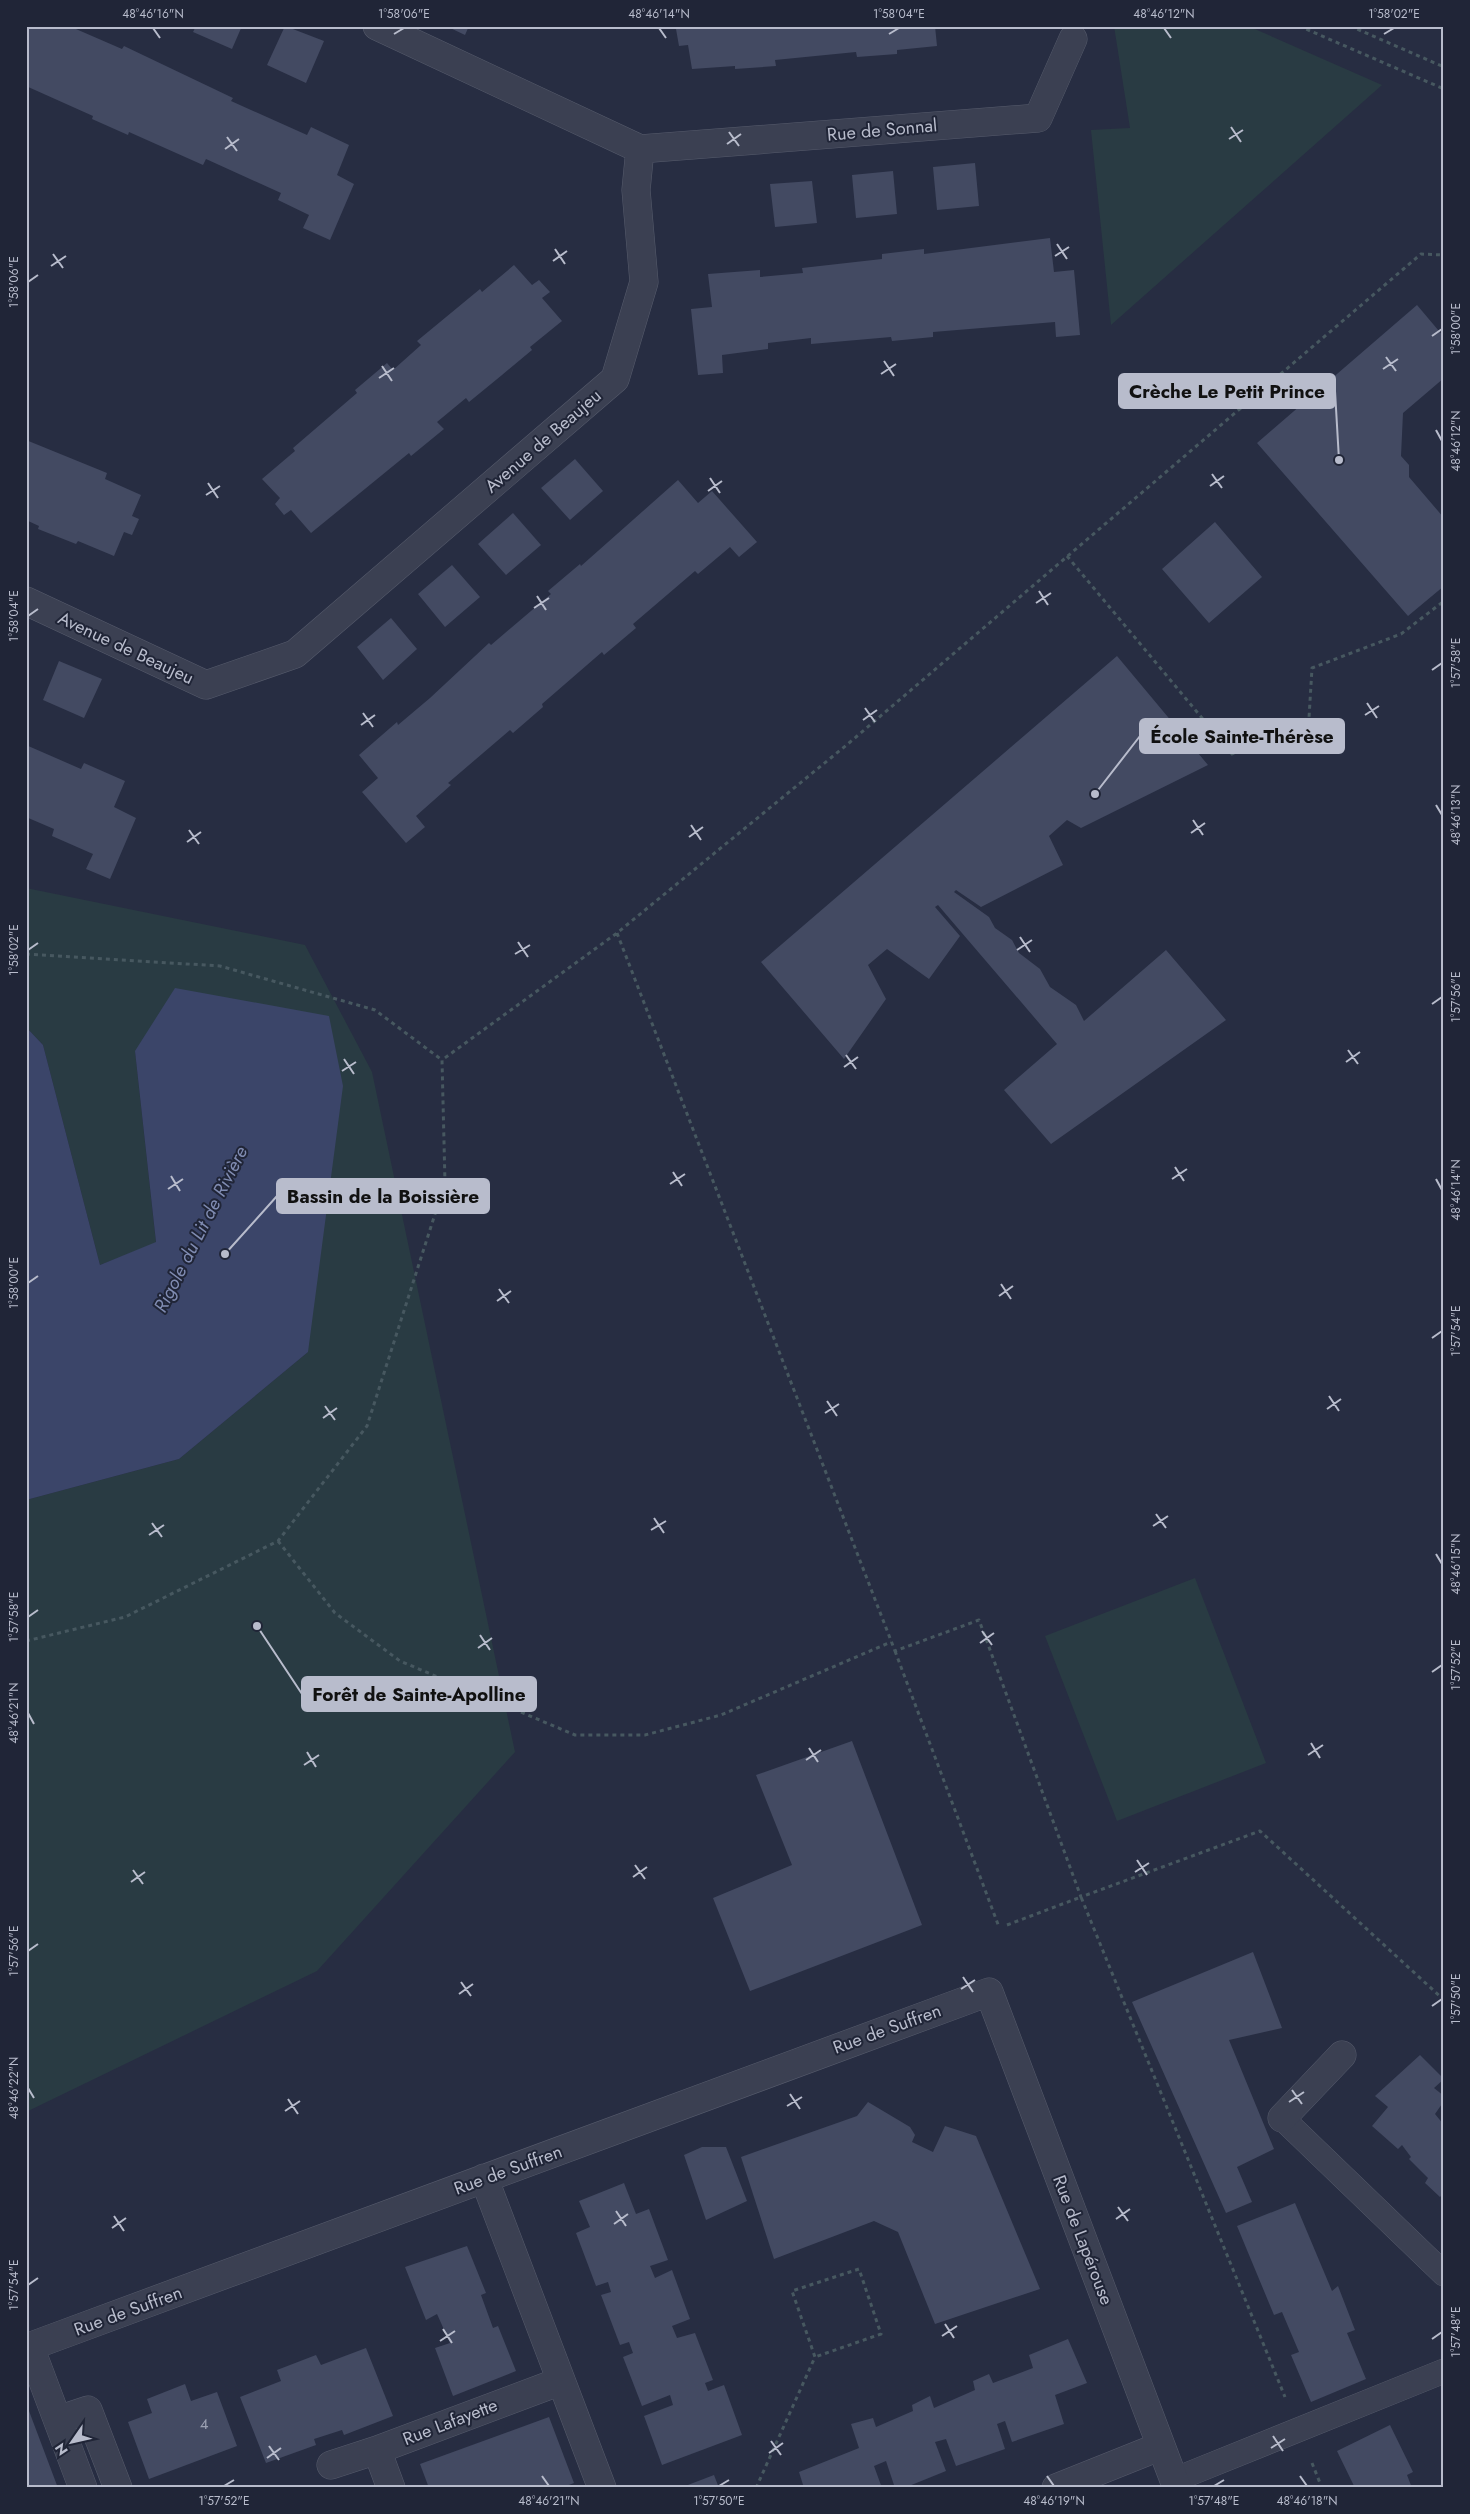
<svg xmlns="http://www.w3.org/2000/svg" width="1470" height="2514" viewBox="0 0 1470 2514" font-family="Jost,sans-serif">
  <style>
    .green { fill: #293b43 }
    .water { fill: #3b4569 }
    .building { fill: #434a62 }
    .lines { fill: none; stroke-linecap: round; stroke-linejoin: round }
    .lane-casing { stroke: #565b6c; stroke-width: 25 }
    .street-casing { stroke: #565b6c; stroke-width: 29 }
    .path { stroke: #475860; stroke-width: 3; stroke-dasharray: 4 4; stroke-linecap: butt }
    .lane { stroke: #3b4052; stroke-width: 24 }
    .street { stroke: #3b4052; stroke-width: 28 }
    .ticks { fill: none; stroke: #b8bccc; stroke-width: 2 }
    .labels { text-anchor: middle; stroke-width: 4; stroke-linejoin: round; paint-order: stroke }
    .number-label { font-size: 15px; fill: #9ba0b2 }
    .street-label { font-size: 18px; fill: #b8bccc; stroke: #202537 }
    .water-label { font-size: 19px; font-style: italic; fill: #808cb2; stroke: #202537 }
    .leader { fill: none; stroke: #b8bccc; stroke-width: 2 }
    .callout-dot { fill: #b8bccc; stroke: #202537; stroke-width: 2 }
    .callout { fill: #b8bccc; stroke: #b8bccc; stroke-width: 2 }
    .callout-label { font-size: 19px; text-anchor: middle; font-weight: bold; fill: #111 }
    .neatline { fill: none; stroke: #b8bccc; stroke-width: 2 }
    .ticks-label { font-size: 12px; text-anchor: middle; fill: #b8bccc }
  </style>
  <rect width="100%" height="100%" fill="#272d42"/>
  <path class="green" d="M1114,26H1248L1382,85L1111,325L1091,130L1130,128Z
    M26,888L305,945L372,1072L515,1752L317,1971L26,2112V1500L179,1459L308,1352L135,1051L156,1243L100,1265L43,1045L26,1027Z
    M1195,1578L1266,1763L1117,1821L1045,1636Z"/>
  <path class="water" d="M175,988L329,1016L343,1086L308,1352L179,1459L26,1500V1027L43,1045L100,1265L156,1242L135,1051Z"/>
  <path class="building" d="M26,26H69L122,49L124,46L233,98L231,101L307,135L311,127L349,145L337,175L354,184L330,240L303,228L309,215L278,200L281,193L206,159L203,165L129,132L128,135L92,119L93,116L26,86Z
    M196,26H242L232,49L193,32Z
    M285,26L324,41L306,83L267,65Z
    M446,26H469L465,35Z
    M687,26H935L937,46L897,50V54L857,57L856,52L775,60L776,66L735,69V66L692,69L688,45L679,46L676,29Z
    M975,163L979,206L937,210L933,167Z
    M893,171L897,214L856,218L852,175Z
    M812,181L817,223L775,227L770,184Z
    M1050,238L1054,272L1074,270L1080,335L1056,337L1055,322L933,332V337L892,341L891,337L811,344V338L768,343V349L722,355L723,373L698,375L691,309L712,307L708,274L760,270V277L803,273L802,268L882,259V254L924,249V254Z
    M514,265L532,285L539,280L550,292L542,298L562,321L530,347L532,350L502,375L469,402L466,398L437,422L444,429L411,456L409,453L311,533L291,510L284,515L275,504L280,498L262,479L295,451L293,448L357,393L355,390L387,363L393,370L421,345L417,341L480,289L482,292Z
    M1417,305L1444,337V378L1403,413L1401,456L1409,465V477L1444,518V586L1408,616L1257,443Z
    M26,440L107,473L105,479L141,495L132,516L139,519L132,535L124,532L114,556L78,541L76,544L38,529L39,526L26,520Z
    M575,459L603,491L570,520L541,488Z
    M678,480L698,503L712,491L757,542L739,557L730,547L698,574L695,571L633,624L636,628L604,655L602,652L542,704L543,707L513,733L510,730L448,783L451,785L416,816L425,827L406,843L362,792L378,778L359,755L397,722L398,725L430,698L489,643L491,645L551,594L548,591L580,564L581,566Z
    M513,513L541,545L506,575L478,544Z
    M1215,522L1262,577L1209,623L1162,569Z
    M452,565L480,597L445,627L418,594Z
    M391,618L417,649L383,680L357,647Z
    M1117,656L1208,765L1081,828L1067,820L1049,836L1063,865L981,907L956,890L954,892L989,917L995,928L1012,940L1019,953L1040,969L1050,987L1076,1005L1084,1021L1166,950L1226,1020L1051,1144L1004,1090L1057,1044L938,905L935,907L960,936L929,979L887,949L868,965L886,999L844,1059L761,962Z
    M59,661L102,679L84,718L43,700Z
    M26,745L81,769L84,763L125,781L114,807L136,818L110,879L86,869L93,854L52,836L54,829L26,817Z
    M852,1741L922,1925L750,1991L713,1898L792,1865L756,1775Z
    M1253,1952L1282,2028L1229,2040L1274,2149L1237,2167L1252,2202L1226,2213L1132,2002Z
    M1420,2055L1444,2079L1434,2088L1444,2096V2101L1435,2114L1444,2125V2193L1440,2197L1425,2183L1428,2178L1409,2159L1411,2157L1402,2145L1398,2149L1372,2126L1388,2107L1375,2096Z
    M868,2102L910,2127L915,2135L912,2142L933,2152L945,2126L976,2136L1040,2289L935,2324L898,2232L874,2221L774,2259L741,2157L857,2116Z
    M702,2147H726L747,2201L706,2220L684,2155Z
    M624,2183L636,2214L649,2209L668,2260L650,2266L655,2278L672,2270L690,2319L672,2326L677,2338L695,2333L713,2380L705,2383L708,2391L724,2385L742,2435L662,2465L644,2416L673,2405L670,2395L642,2406L623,2357L633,2353L629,2342L620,2345L601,2295L611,2292L608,2282L596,2286L576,2233L590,2227L579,2201Z
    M1295,2203L1332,2291L1338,2286L1355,2330L1347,2333L1366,2379L1311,2402L1291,2355L1299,2352L1282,2312L1274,2315L1237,2226Z
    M467,2246L486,2293L481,2295L493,2328L498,2326L516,2371L453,2396L435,2348L450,2343L437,2314L426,2320L405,2267Z
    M1068,2339L1087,2383L1055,2395L1064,2424L1012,2442L1005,2421L997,2424L1005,2449L956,2466L946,2439L935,2442L946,2471L904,2488H895L886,2461L874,2466L882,2488H804L799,2472L859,2448L851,2424L873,2418L876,2427L913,2411L912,2405L930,2396L934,2408L975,2390L973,2381L989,2374L993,2383L1033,2368L1029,2355Z
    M366,2348L393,2416L344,2435L342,2430L314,2439L316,2445L266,2463L240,2397L281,2381L277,2370L316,2355L321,2365Z
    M185,2384L191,2401L217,2392L237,2446L149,2479L128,2422L152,2413L147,2399Z
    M26,2403L58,2488H26Z
    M549,2417L574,2483L561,2488H429L420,2464Z
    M1390,2425L1413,2472L1407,2475L1412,2488H1355L1337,2451Z
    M714,2475L719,2488H680Z"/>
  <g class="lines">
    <g class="lane-casing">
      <path id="lane" d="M1282,2118L1444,2274
        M1174,2480L1444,2371"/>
    </g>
    <g class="street-casing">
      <path id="street" d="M640,149L1038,118L1073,39
        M26,601L206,685L295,654L615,379L644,282L636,190L640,149L377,26
        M1282,2118L1342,2055
        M484,2178L602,2488
        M30,2347L83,2488
        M26,2348L989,1992L1177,2488
        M58,2420L88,2410L118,2488
        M331,2465L377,2450
        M391,2488L377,2450L561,2381
        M1056,2488L1161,2446"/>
    </g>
    <path class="path" d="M1299,26L1444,89
      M1350,26L1444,67
      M1067,556L1232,754L1309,718L1312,668L1401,634L1444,601
      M617,933L895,1651L979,1620L1081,1897L1260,1831L1444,2000
      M26,954L220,966L375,1010L442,1060
      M278,1541L335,1613L400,1661L575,1735H645L721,1715L891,1642
      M26,1641L125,1617L278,1541L367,1426L445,1183L442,1060L617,933L849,743L1421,254L1444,255
      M895,1651L999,1927
      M1007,1925L1081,1897L1285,2397
      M1312,2463L1322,2488
      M756,2488L815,2357L792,2291L859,2269L881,2334L815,2357"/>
    <use href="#lane" class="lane"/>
    <use href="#street" class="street"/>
  </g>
  <path class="ticks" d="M153,28L160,38M659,28L666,38M1164,28L1171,38M394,34L404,28M889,34L899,28M1384,34L1394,28M1231,127L1241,142M729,132L739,146M227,137L237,151M1229,139L1243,130M727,144L741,134M225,149L239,139M1057,244L1067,259M555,249L565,264M53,254L63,268M1055,256L1069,247M553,261L567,251M51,266L66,256M28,282L38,275M1432,336L1442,329M1386,357L1396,371M884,361L894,376M382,366L392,381M1383,369L1398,359M881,374L896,364M379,378L394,368M1436,430L1442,441M1212,474L1222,488M710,478L720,493M208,483L218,498M1210,486L1224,476M708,491L722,481M206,495L220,486M1039,591L1048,605M537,596L546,610M1036,603L1051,593M534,608L549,598M28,616L38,609M1432,670L1442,663M1367,703L1377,718M865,708L875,722M363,713L373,727M1365,715L1379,706M863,720L877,710M361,725L375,715M1436,805L1442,815M1193,820L1203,835M691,825L701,840M189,830L199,844M1191,833L1205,823M689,837L703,827M187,842L201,832M1020,937L1030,952M518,942L528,957M28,950L38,943M1017,950L1032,940M515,954L530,945M1432,1004L1442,997M1348,1050L1358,1064M846,1055L856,1069M344,1059L354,1074M1346,1062L1360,1052M844,1067L858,1057M342,1071L356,1062M1175,1167L1184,1181M673,1172L682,1186M171,1176L180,1191M1172,1179L1187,1169M1436,1179L1442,1190M670,1184L685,1174M168,1189L183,1179M28,1283L38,1276M1001,1284L1011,1299M499,1289L509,1303M999,1296L1013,1286M497,1301L511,1291M1432,1338L1442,1331M1329,1396L1339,1411M827,1401L837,1416M325,1406L335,1420M1327,1409L1341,1399M825,1413L839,1404M323,1418L337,1408M1156,1514L1166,1528M654,1518L664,1533M152,1523L162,1537M1153,1526L1168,1516M651,1530L666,1521M149,1535L164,1525M1436,1554L1442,1564M28,1617L38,1610M982,1631L992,1645M480,1635L490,1650M980,1643L994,1633M478,1648L492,1638M1432,1672L1442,1665M28,1713L34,1724M1311,1743L1320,1758M809,1748L818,1762M307,1752L316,1767M1308,1755L1323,1745M806,1760L821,1750M304,1765L319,1755M1137,1860L1147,1875M635,1865L645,1879M133,1870L143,1884M1135,1872L1149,1863M633,1877L647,1867M131,1882L145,1872M28,1951L38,1944M963,1977L973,1992M461,1982L471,1996M961,1989L975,1980M459,1994L473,1984M1432,2006L1442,1999M28,2088L34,2098M1292,2090L1302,2104M790,2094L800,2109M288,2099L298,2114M1289,2102L1304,2092M787,2106L802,2097M285,2111L300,2101M1118,2207L1128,2221M616,2211L626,2226M114,2216L124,2231M1116,2219L1130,2209M614,2224L628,2214M112,2228L126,2218M28,2285L38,2278M945,2324L954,2338M443,2329L452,2343M942,2336L957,2326M1432,2339L1442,2332M440,2341L455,2331M1273,2436L1283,2451M771,2441L781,2455M269,2446L279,2460M1271,2448L1285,2439M769,2453L783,2443M267,2458L281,2448M542,2476L549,2486M1047,2476L1054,2486M1300,2476L1307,2486M224,2486L234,2480M719,2486L729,2480M1214,2486L1224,2480"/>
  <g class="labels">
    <g class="number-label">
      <text x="204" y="2429">4</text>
    </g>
    <g class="street-label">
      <text transform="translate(882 130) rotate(-5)" y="6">Rue de Sonnal</text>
      <text transform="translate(543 441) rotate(-41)" y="6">Avenue de Beaujeu</text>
      <text transform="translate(126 648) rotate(25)" y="6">Avenue de Beaujeu</text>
      <text transform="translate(887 2029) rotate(-20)" y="6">Rue de Suffren</text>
      <text transform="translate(508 2170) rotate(-20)" y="6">Rue de Suffren</text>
      <text transform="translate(1083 2240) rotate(69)" y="6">Rue de Lapérouse</text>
      <text transform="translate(128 2311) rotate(-20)" y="6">Rue de Suffren</text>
      <text transform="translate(450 2422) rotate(-21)" y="6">Rue Lafayette</text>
    </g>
    <g class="water-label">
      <text transform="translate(200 1229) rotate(-63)" y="7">Rigole du Lit de Rivière</text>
    </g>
  </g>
  <path class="leader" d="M1339 460L1335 391M1095 794L1140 736M225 1254L277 1196M257 1626L302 1694"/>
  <g class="callout-dot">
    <circle cx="1339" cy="460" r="5"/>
    <circle cx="1095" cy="794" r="5"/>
    <circle cx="225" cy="1254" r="5"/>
    <circle cx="257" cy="1626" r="5"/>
  </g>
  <g class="callout">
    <rect x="1119" y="374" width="216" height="34" rx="5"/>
    <rect x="1140" y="719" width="204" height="34" rx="5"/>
    <rect x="277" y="1179" width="212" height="34" rx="5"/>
    <rect x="302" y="1677" width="234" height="34" rx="5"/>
  </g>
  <g class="callout-label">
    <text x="1227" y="398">Crèche Le Petit Prince</text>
    <text x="1242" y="743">École Sainte-Thérèse</text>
    <text x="383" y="1203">Bassin de la Boissière</text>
    <text x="419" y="1701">Forêt de Sainte-Apolline</text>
  </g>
  <rect width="1470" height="2514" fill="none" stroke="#202537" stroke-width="55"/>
  <g transform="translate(72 2442) rotate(236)" stroke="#202537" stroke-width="4" paint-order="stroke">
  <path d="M0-4L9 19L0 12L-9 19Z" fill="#b8bccc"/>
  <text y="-8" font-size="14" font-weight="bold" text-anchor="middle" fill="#b8bccc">N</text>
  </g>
  <rect x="28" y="28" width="1414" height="2458" class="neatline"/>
  <g class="ticks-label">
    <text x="153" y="18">48°46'16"N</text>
    <text x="404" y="18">1°58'06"E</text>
    <text x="659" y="18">48°46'14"N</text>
    <text x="899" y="18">1°58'04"E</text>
    <text x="1164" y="18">48°46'12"N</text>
    <text x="1394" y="18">1°58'02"E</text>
    <text transform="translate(14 282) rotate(-90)" y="4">1°58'06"E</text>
    <text transform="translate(1456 329) rotate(-90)" y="4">1°58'00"E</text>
    <text transform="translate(1456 441) rotate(-90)" y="4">48°46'12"N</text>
    <text transform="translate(14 616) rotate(-90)" y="4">1°58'04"E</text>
    <text transform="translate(1456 663) rotate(-90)" y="4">1°57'58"E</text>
    <text transform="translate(1456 815) rotate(-90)" y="4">48°46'13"N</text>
    <text transform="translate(14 950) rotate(-90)" y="4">1°58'02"E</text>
    <text transform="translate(1456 997) rotate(-90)" y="4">1°57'56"E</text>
    <text transform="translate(1456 1190) rotate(-90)" y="4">48°46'14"N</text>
    <text transform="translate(14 1283) rotate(-90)" y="4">1°58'00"E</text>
    <text transform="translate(1456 1331) rotate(-90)" y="4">1°57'54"E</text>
    <text transform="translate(1456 1564) rotate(-90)" y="4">48°46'15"N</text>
    <text transform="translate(14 1617) rotate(-90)" y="4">1°57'58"E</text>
    <text transform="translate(1456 1665) rotate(-90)" y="4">1°57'52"E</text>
    <text transform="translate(14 1713) rotate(-90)" y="4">48°46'21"N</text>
    <text transform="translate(14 1951) rotate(-90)" y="4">1°57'56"E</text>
    <text transform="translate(1456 1999) rotate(-90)" y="4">1°57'50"E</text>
    <text transform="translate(14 2088) rotate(-90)" y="4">48°46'22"N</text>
    <text transform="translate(14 2285) rotate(-90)" y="4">1°57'54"E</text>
    <text transform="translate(1456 2332) rotate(-90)" y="4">1°57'48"E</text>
    <text x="224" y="2505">1°57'52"E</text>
    <text x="549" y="2505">48°46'21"N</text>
    <text x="719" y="2505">1°57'50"E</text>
    <text x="1054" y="2505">48°46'19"N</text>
    <text x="1214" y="2505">1°57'48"E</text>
    <text x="1307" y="2505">48°46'18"N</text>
  </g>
</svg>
